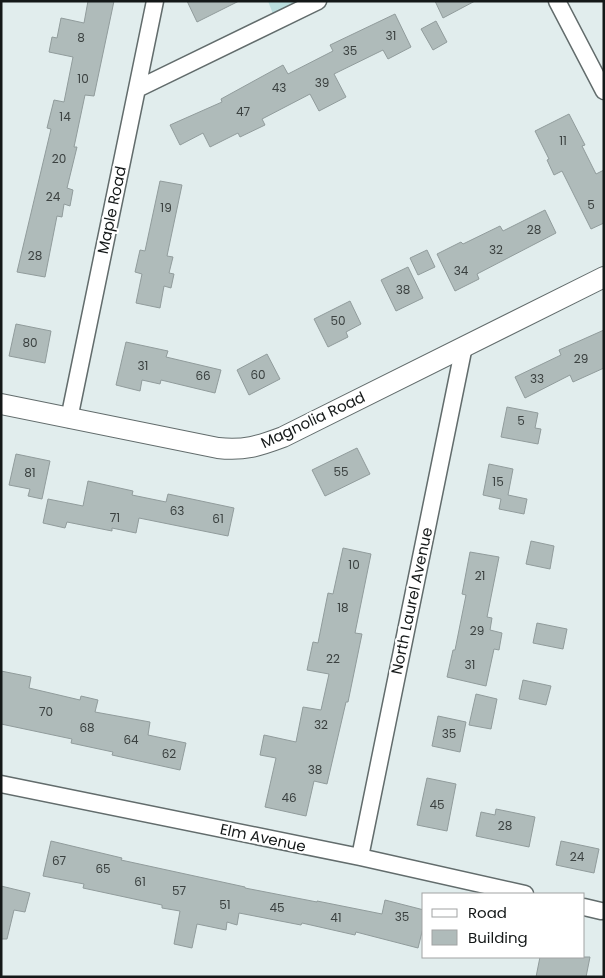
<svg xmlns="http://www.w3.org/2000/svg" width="605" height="978" viewBox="0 0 605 978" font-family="Poppins,sans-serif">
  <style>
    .green { fill: #badede }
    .building { fill: #afbbba; stroke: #919c9c }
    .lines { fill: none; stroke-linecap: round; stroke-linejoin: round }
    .minor-casing { stroke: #626c6c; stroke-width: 19 }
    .tertiary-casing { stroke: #626c6c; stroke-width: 22 }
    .minor { stroke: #fff; stroke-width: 16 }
    .tertiary { stroke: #fff; stroke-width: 20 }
    .labels { text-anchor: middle; stroke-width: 4.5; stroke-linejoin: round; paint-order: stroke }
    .number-label { font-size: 12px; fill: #3b4140 }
    .street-label { font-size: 15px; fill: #141818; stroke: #fff }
  </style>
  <rect width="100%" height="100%" fill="#e1eded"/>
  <path class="green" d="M268,1H323L276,22Z"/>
  <path class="building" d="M88,1H114L94,96L85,95L74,147H77L67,188L73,190L70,206L64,204L62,217L57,216L45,277L17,272L51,129L47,128L54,100L64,102L73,57L49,52L52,37L57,38L61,18L84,23Z
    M187,1H239L197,22Z
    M435,1H475L443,18Z
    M395,14L411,47L388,59L383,50L334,74L346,97L319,111L310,94L262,119L265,125L240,137L238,133L210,147L203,133L180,145L170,125L222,102L221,99L283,65L288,74L333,51L330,45Z
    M436,21L447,42L433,50L421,29Z
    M569,114L585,145L582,146L596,174L604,170V223L591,229L562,171L554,175L547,160L549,159L535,131Z
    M160,181L182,185L167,256L173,257L169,273L174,274L171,288L164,286L160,308L136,303L142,274L135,272L140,250L145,251Z
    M545,210L556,233L477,274L479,279L455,291L437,254L461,242L463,244L500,226L503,231Z
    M427,250L435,267L418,275L410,258Z
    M408,267L423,298L396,311L381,280Z
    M350,301L361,324L346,332L348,337L328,347L314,319Z
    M16,324L51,331L45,363L9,356Z
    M604,330V368L573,382L570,375L525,398L515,377L561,355L559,350Z
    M126,342L168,351L166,357L221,370L215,393L161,380L160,384L142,380L140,391L116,385Z
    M267,354L280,379L249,395L237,370Z
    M507,407L538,413L535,428L541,429L538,444L501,437Z
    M357,448L370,474L325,496L312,470Z
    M16,454L50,461L42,499L28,496L30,489L9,485Z
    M489,464L513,469L508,495L527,499L524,514L499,509L501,499L483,495Z
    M88,481L133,491L132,495L166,502L168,494L234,508L228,536L139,518L136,533L112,528V531L67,522L65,528L43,523L48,499L83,506Z
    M531,541L554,546L550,569L526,564Z
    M343,548L371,554L355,633L362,634L348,702H346L327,784L314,781L306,816L265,807L276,758L260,755L264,735L296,742L303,707L321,710L329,674L307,670L313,642L318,643L328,593L333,594Z
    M470,552L499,557L487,617L492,618L490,630L502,633L499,650L494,649L486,686L447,677L453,650H455L466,595L462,594Z
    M537,623L567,629L563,649L533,643Z
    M1,671L31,677L29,688L80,700L81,696L98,700L95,712L150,722L148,735L186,743L180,770L112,755L113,752L71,743L72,739L1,724Z
    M523,680L551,686L546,705L519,699Z
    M476,694L497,699L491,729L469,725Z
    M438,716L466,722L460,752L432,746Z
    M427,778L456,784L447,831L417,825Z
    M496,809L535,817L529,847L476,836L481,812L495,815Z
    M51,841L122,858L121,860L245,887V888L317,902V901L382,914L385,900L424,910V924L418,948L356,932L355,935L302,923L301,925L239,913L237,925L227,922L226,930L197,924L192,948L174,944L180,911L162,908V905L83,888L84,884L43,876Z
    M561,841L599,849L594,873L556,865Z
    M1,886L30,893L25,912L14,910L7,939H1Z
    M540,957H590L586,977H536Z"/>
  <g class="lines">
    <g class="minor-casing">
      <path id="minor" d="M557,1L604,91
        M137,89L318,1
        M69,419L155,1
        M1,784L360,857L525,894
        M360,857L464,346
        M584,907L601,911"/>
    </g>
    <g class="tertiary-casing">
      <path id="tertiary" d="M1,404L218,448C244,451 259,446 283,437L604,277"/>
    </g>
    <use href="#minor" class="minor"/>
    <use href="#tertiary" class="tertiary"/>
  </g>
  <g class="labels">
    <g class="number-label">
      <text x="391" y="40">31</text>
      <text x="81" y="42">8</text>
      <text x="350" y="55">35</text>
      <text x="83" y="83">10</text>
      <text x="322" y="87">39</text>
      <text x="279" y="92">43</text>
      <text x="243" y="116">47</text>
      <text x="65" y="121">14</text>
      <text x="563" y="145">11</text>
      <text x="59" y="163">20</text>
      <text x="53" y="201">24</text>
      <text x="591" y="209">5</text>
      <text x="166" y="212">19</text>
      <text x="534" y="234">28</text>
      <text x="496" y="254">32</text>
      <text x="35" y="260">28</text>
      <text x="461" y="275">34</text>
      <text x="403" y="294">38</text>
      <text x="338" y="325">50</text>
      <text x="30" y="347">80</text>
      <text x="581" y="363">29</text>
      <text x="143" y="370">31</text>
      <text x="258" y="379">60</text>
      <text x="203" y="380">66</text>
      <text x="537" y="383">33</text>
      <text x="521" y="425">5</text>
      <text x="341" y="476">55</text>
      <text x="30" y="477">81</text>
      <text x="498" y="486">15</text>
      <text x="177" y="515">63</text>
      <text x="115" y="522">71</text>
      <text x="218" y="523">61</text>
      <text x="354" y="569">10</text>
      <text x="480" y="580">21</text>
      <text x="343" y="612">18</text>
      <text x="477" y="635">29</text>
      <text x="333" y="663">22</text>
      <text x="470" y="669">31</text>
      <text x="46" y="716">70</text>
      <text x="321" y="729">32</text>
      <text x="87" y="732">68</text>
      <text x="449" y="738">35</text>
      <text x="131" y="744">64</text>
      <text x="169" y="758">62</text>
      <text x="315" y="774">38</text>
      <text x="289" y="802">46</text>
      <text x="437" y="809">45</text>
      <text x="505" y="830">28</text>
      <text x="577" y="861">24</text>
      <text x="59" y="865">67</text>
      <text x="103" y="873">65</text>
      <text x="140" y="886">61</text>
      <text x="179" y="895">57</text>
      <text x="225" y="909">51</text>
      <text x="277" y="912">45</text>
      <text x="402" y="921">35</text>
      <text x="336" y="922">41</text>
    </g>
    <g class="street-label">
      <text transform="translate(112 210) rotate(-78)" y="5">Maple Road</text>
      <text transform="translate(313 420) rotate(-25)" y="5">Magnolia Road</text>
      <text transform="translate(412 601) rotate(-78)" y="5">North Laurel Avenue</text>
      <text transform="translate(263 838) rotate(12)" y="5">Elm Avenue</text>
    </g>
  </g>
  <rect width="605" height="978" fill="none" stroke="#141818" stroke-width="5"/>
  <rect x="422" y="893" width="162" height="65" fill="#ffffff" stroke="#a1a3a3"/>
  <rect x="432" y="909" width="25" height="8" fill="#ffffff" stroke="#a1a3a3"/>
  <text x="468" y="918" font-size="15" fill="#141818">Road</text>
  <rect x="432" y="930" width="25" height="15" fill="#afbbba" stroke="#a1a3a3"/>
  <text x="468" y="943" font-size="15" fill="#141818">Building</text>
</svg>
